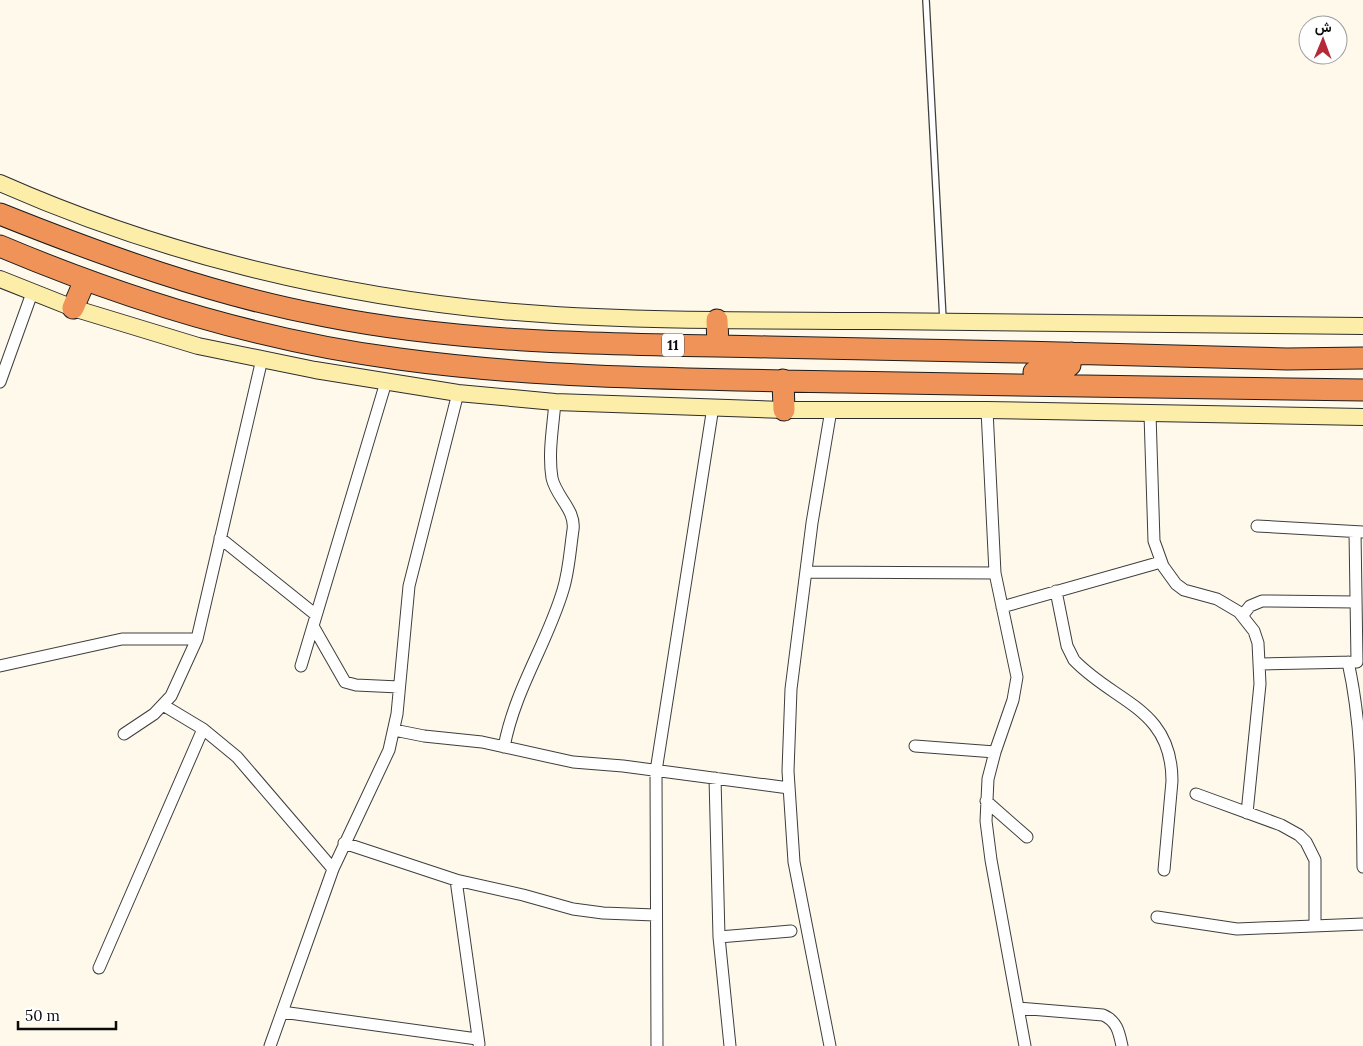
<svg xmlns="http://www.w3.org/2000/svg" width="1363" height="1046" viewBox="0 0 1363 1046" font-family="Lora,Vazirmatn,serif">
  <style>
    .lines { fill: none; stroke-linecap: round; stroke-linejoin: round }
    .lane-casing { stroke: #3e3e3e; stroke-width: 8 }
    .street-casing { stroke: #3e3e3e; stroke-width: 13 }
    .secondary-casing { stroke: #2d2d2d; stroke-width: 18 }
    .highway-casing { stroke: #1c1c1c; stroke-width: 23 }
    .lane { stroke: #fff; stroke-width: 5.5 }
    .street { stroke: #fff; stroke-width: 11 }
    .secondary { stroke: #fceda8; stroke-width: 16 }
    .highway { stroke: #ef9358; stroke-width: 21 }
    .labels { text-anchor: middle; stroke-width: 5; stroke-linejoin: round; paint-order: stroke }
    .shield { fill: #fff; stroke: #545454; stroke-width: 1 }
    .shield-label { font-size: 14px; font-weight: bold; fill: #0b0b0b }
  </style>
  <rect width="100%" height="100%" fill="#fef9ea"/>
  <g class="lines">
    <g class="lane-casing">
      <path id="lane" d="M926,0L943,320"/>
    </g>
    <g class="street-casing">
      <path id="street" d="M0,382L32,293
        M987,410L995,573L1017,677L1013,700L995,752L988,779L986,821L991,860L1025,1046
        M1150,414L1154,541L1163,566L1176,584L1184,590L1217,599L1239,612L1254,631L1258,643L1260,684L1247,813
        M1257,526L1363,532
        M1355,532L1357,662
        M220,538L316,615
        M806,572L995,573
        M1056,591L1067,646L1074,660C1115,703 1172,708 1172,781L1164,870
        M1002,607L1161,562
        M1242,616L1250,606L1262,601L1355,602
        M313,626L345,682L356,685L399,687
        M1348,662C1363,729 1362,799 1363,867
        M1260,664L1354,662
        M0,666L122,639H197
        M301,666L386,382
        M163,705L203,729L237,757L333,869
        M394,730L424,736L482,742L573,762L623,766L789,788
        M124,734L154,714L171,696L197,639L262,359
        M915,746L995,752
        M504,747C515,689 547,644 563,590C569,571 570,550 573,530C576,510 556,497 552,478C548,453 553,427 555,402
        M715,778L719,937L730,1046
        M1196,794L1281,825L1299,835L1306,842L1315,860V924
        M986,801L1027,837
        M344,843L456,880L523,895L573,909L603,913L655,915
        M456,880L479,1044
        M1157,917L1237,929L1363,924
        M719,937L791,931
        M99,968L203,729
        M1018,1008L1103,1015C1117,1021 1119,1032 1122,1046
        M282,1012L477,1039
        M270,1046L333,869L389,750L397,714L409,586L458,393
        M657,1046L656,771L713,407
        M830,1046L794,862L788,771L791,689L812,523L831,410"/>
    </g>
    <g class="secondary-casing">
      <path id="secondary" d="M0,183C158,253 331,295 502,311C627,322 752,320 877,321C1039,323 1201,324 1363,326
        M0,279L73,308L198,346L315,370L458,393L555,402L784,410H987L1363,417"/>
    </g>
    <g class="highway-casing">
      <path id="highway" d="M0,214C105,256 213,295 325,316C471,345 620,344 769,347C942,350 1114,354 1287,359L1363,358
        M0,246C128,300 262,341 399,359C546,379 695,379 843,382C1016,385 1190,388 1363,390
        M73,308L85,280
        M717,320L718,346
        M1034,372L1064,370L1070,365L1071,353
        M783,380L784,410"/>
    </g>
    <use href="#lane" class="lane"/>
    <use href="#street" class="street"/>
    <use href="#secondary" class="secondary"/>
    <use href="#highway" class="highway"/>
  </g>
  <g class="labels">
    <rect class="shield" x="662" y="333.5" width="22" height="23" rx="4"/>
    <g class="shield-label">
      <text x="673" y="350">11</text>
    </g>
  </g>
  <g transform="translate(1323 40) rotate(1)"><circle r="24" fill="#ffffff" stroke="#9d9d9d"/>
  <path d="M0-4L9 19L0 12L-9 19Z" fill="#b62939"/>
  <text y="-8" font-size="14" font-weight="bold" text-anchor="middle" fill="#0b0b0b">ش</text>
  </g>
  <path d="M18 1021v8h98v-8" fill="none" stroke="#0b0b0b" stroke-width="2.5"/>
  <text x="25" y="1021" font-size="15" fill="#0b0b0b" stroke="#ffffff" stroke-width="4" paint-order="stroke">50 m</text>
</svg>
